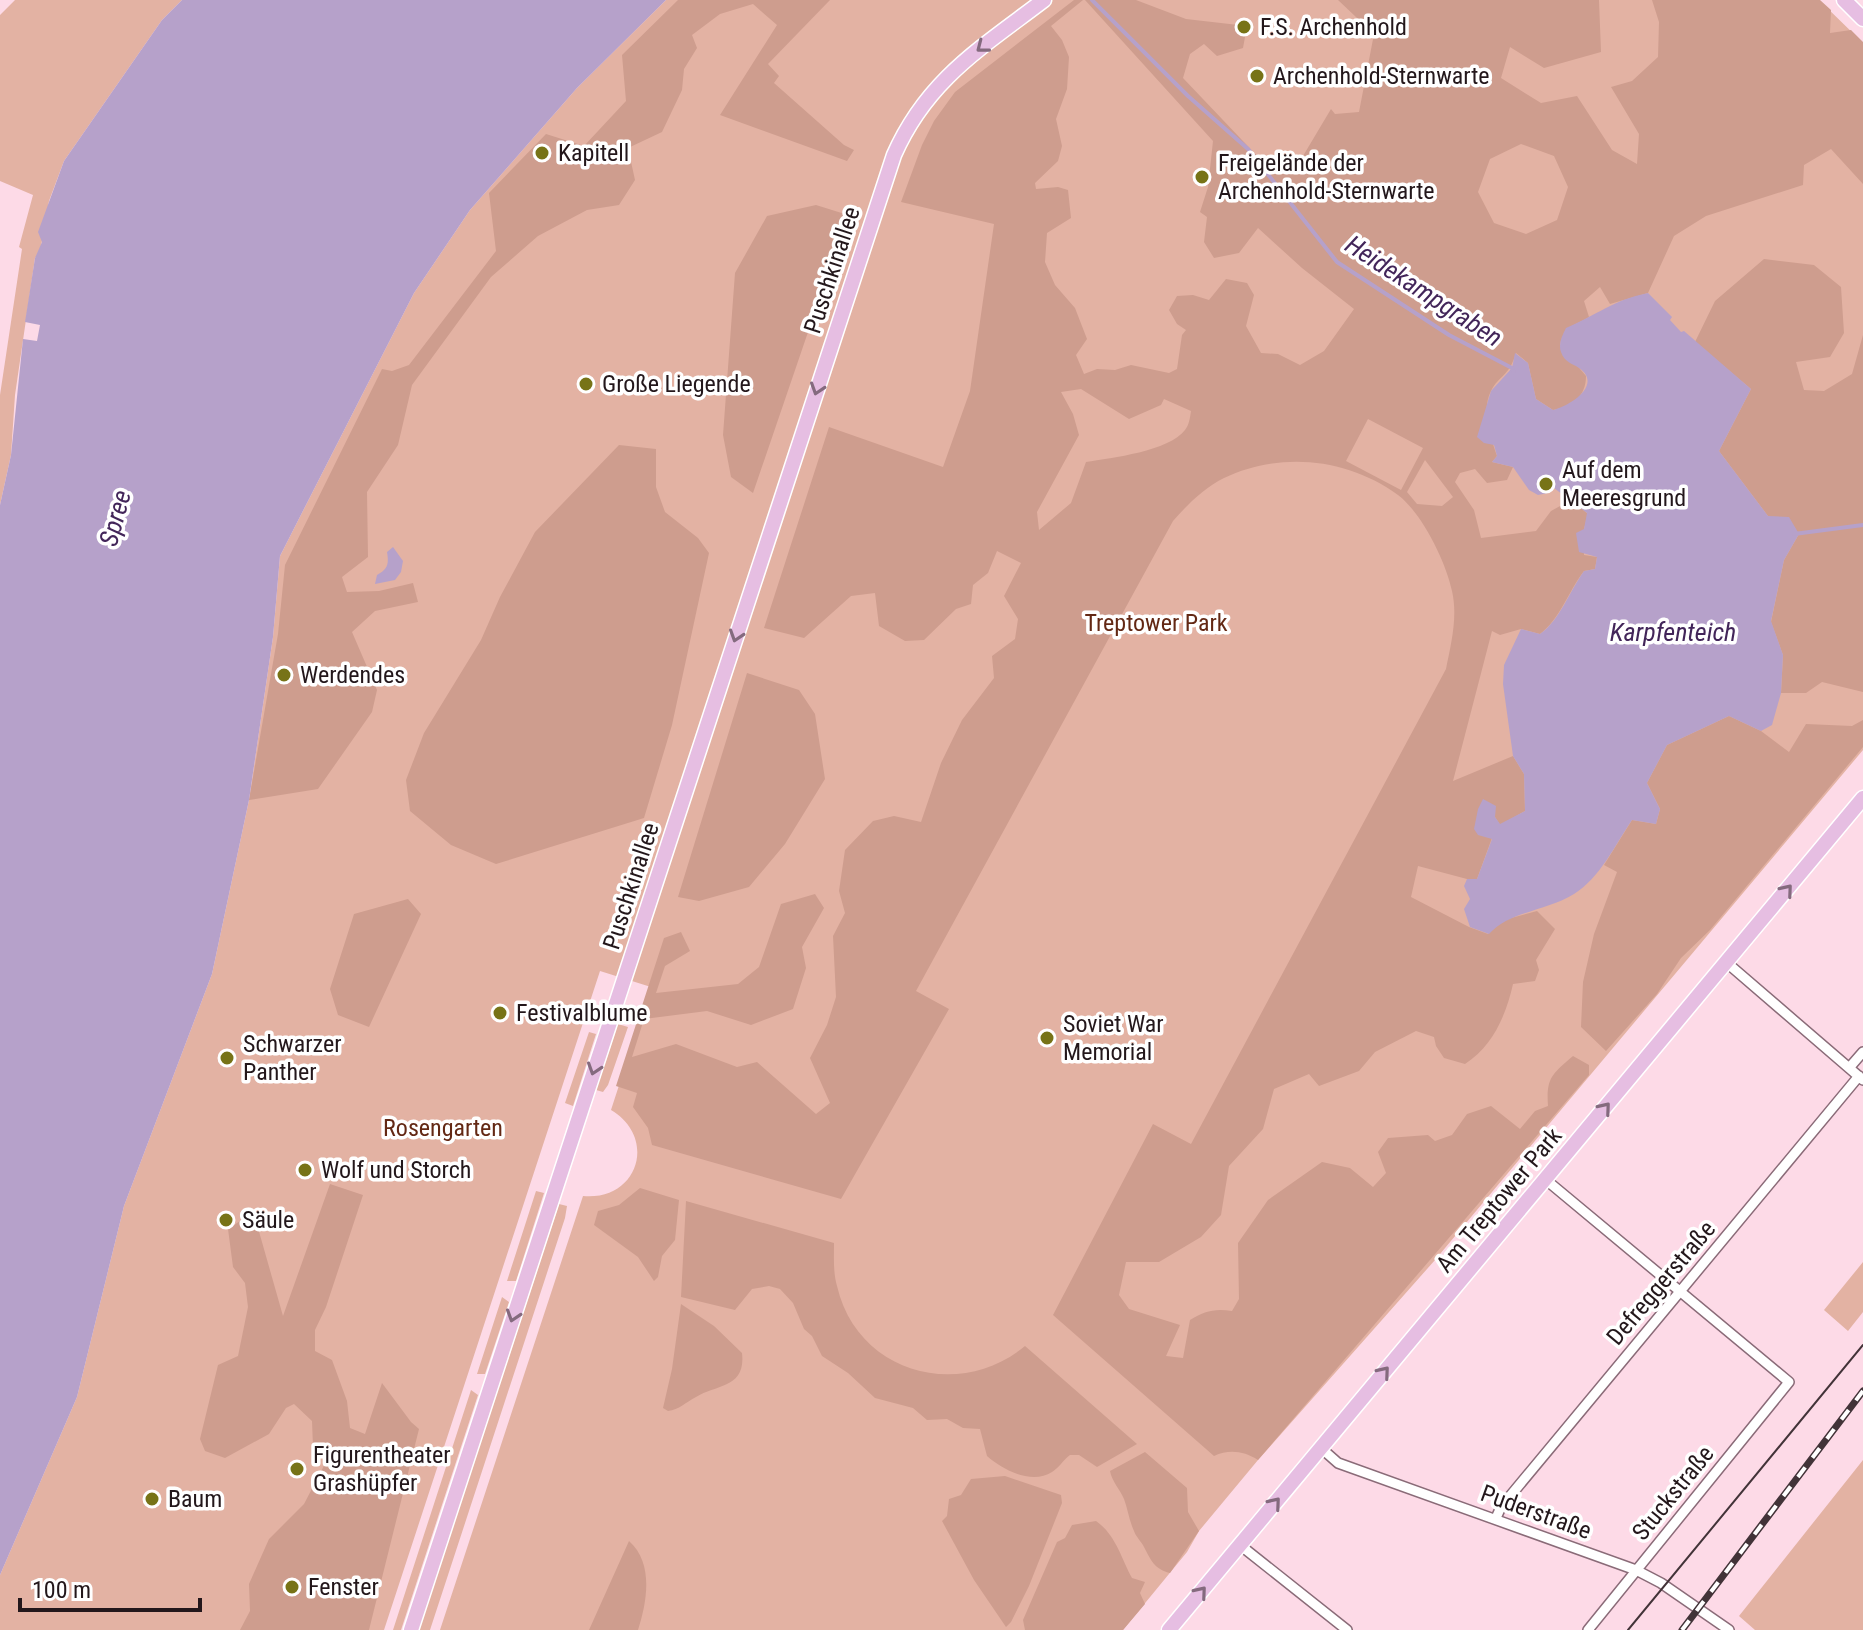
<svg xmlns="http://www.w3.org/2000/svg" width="1863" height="1630" viewBox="0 0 1863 1630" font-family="'Roboto Condensed',sans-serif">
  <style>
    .green { fill: #e3b2a3 }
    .forest { fill: #ce9d8e; fill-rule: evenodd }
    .water { fill: #b6a1ca }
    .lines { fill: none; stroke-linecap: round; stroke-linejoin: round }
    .stream { stroke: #b6a1ca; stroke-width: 4 }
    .street-casing { stroke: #8a6b78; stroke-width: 12 }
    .primary-casing { stroke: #fff; stroke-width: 17 }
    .street { stroke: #fff; stroke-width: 9 }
    .primary { stroke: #e6bee2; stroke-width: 14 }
    .tram { stroke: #423338; stroke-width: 2 }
    .rail-casing { stroke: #423338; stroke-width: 7 }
    .rail { stroke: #fff; stroke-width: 4; stroke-dasharray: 12; stroke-linecap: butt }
    .oneway { stroke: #846a7e }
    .poi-dot { fill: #777317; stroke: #fff; stroke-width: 3 }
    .labels { text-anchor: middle; stroke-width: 7; stroke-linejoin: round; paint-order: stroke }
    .poi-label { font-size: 24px; fill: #23171b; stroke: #fff; text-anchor: start }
    .street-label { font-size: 24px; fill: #23171b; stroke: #fff }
    .park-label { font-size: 24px; fill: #632814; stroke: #fff }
    .water-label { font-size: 26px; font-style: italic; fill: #422559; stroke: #fff }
  </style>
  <rect width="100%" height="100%" fill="#fddae7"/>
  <path class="green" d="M15,0H182L162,20L64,161L49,201L40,252L35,258L15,395L11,455L0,505V395L22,249L19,247L33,195L0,181V15Z
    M666,0H1819L1863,43V750L1435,1260L1258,1460L1199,1531L1187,1552L1123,1630H440L583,1196C638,1201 658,1138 611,1110L651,987L600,971L384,1630H0V1575L77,1397L124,1206L212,974L249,800L273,637L280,556L414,293L470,210L577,88Z
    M618,1024L628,1027L608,1085L603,1092L596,1090Z
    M589,1032L596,1034L573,1106L565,1103Z
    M536,1191L544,1193L516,1281H507Z
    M559,1204L567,1206L565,1218L430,1630H419Z
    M1863,1262V1312L1848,1331L1824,1310Z
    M502,1297L509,1302L485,1374H477Z
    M471,1390L478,1395L401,1630H393Z
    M1863,1460V1630H1755L1739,1616Z"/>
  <path class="forest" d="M678,0H830L768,64L779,76L774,83L844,145L854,150L847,161L720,115L777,25L753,4L720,14L692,35L697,48L684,69L682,90L662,132L628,148L635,180L619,205L587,210L538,236L491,277L412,385L398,445L367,492L368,557L342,577L347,592L379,591L413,583L418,602L375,611L352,632L377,690L372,712L318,789L249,800L278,634L285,565L382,369L392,371L409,365L496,251L489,193L546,134L584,146L626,101L622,55Z
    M1074,0H1083L1051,26L1062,40L1069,57L1067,89L1056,119L1062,146L1058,161L1035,183L1036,189L1058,187L1068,190L1071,218L1047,233L1045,262L1055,285L1075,308L1087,339L1076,355L1084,374L1097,369L1115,370L1131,365L1169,373L1177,369L1182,335L1186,330L1177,324L1169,310L1177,296L1193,295L1209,300L1226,279L1247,283L1254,295L1246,326L1261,353L1278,354L1300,365L1324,351L1354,309L1302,268L1258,228L1239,253L1214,258L1204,242L1207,217L1200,212L1208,187L1213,141L1085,0H1136L1186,19L1247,26L1243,48L1217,56L1204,44L1190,54L1183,78L1261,160L1303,156L1331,109L1335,114L1359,112L1374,34L1338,0H1599L1601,52L1544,68L1510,47L1501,78L1541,103L1577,96L1612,150L1637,164L1639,134L1611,87L1632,81L1658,57L1659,22L1652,0H1820L1831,10L1830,33L1851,30L1863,42V184L1831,149L1804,165L1803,185L1706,216L1674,236L1648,293L1610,304L1600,287L1584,301L1589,317C1573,327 1565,324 1560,345L1586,376C1586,397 1572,406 1553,410L1536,399L1528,363L1516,353C1509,377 1499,375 1491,391C1481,410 1491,438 1497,456L1492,462L1513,467L1507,480L1487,483L1475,469L1460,473L1455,482L1474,510L1481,538L1536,531L1551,511L1571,500L1588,514L1584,529V555L1597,557L1595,569L1584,571C1568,592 1560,619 1540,634L1521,629L1500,635L1492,631L1453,781L1513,756L1524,774L1525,811L1500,825L1495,817L1492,838L1477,879H1467L1418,866L1411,897L1469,927L1488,934L1500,921L1537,911L1555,929L1536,960L1539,970L1535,981L1513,984C1506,1015 1493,1046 1465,1064L1444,1058L1436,1046L1434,1037L1416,1031L1375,1052L1359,1071L1319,1086L1309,1074L1274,1089L1263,1129L1229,1166L1221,1215L1201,1237L1159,1262H1126L1119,1295L1129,1309L1180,1325L1166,1356L1183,1358L1190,1320C1204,1311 1215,1308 1232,1311L1239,1299L1238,1243L1268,1200L1322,1162L1350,1168L1373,1187L1386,1173L1378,1152L1388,1138L1428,1135L1435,1141L1452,1135L1467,1114L1491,1106L1520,1129L1535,1111L1548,1106C1546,1078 1552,1074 1573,1056L1589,1065V1075L1258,1460C1244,1451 1229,1449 1214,1456L1053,1315L1153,1124L1191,1144L1446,669C1451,644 1458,617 1452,591C1446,562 1422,513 1398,495C1348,458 1280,451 1224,478C1204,488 1187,505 1173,521L916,991L949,1009L841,1199L652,1145L648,1128L633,1107L637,1093L616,1086L664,938L681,932L690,951L665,966L656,993L738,984L759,967L781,904L815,894L824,908L802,947L806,968L793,1009L751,1025L707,1011L644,1019L632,1057L676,1044L737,1067L757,1062L816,1114L830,1103L810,1058L827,1025L836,997L833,936L845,913L839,891L845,850L873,821L894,816L921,822L941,763L962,720L994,678L992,656L1015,639L1018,619L1004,596L1021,563L997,551L988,573L973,585L971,604L956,609L924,640L905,641L879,626L875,593L851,596L804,638L764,628L829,427L943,467L970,391L994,224L901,202L922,145L934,121L955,92ZM1521,144L1554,156L1568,187L1557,220L1526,234L1494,223L1478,192L1490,159ZM1081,389L1129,419L1161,405L1164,399L1191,411C1190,418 1189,425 1185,430C1169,451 1112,458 1086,462L1071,503L1039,530L1037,512L1079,435L1073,414L1061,392ZM1368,419L1423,448L1401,490L1346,461ZM1425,460L1453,497L1442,506L1417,504L1407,492Z
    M816,205L848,215L753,493L731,477L723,435L735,273L767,216Z
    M1764,259L1814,265L1841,287L1844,333L1830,357L1796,362L1804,390L1824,391L1852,374L1863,335V692L1822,682L1806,693H1781L1783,655L1771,622L1784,560L1799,534L1768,516L1719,451L1751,389L1695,342L1715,301Z
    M619,445L656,449V487L665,512L698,538L709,553L672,725L644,818L496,864L451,845L410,811L406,780L424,733L481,640L500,597L535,532Z
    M747,673L799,690L815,714L825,779L785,844L749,887L699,901L678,897Z
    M1729,716L1761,731L1789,752L1806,724L1852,726L1863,720V747L1710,930L1681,958L1657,994L1606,1051L1581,1027L1583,982L1594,934L1617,872L1604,865L1632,820L1656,824L1660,809L1647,783L1667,745Z
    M408,899L421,914L369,1027L338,1015L330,989L354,914Z
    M330,1184L363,1195L326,1307L315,1330V1351L332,1360L347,1401L350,1428L365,1434L382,1383L411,1422L419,1429L369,1630H240L250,1611L249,1584L269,1539L304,1504L328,1458L313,1447L312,1421L294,1404L286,1408L269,1434L225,1458L205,1451L200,1439L218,1365L238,1356L248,1307L245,1283L233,1267L228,1229L243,1219L258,1228L283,1316Z
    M640,1188L679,1200L675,1240L662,1256L658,1277L654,1281L638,1257L594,1225L598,1211L619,1205Z
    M686,1201L834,1243C834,1258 833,1272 837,1286C857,1373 959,1401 1025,1346L1137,1444L1097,1467L1079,1455H1070C1063,1460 1059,1468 1052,1472C1032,1485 1003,1470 987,1456L980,1429L963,1428L947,1419L927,1420L913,1408L875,1398L848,1373L822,1356L812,1336L804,1329L793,1303L780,1289L769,1286L752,1289L735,1310L681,1297Z
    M681,1304L714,1326L742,1353C746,1388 717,1384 696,1397C686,1402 679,1410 668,1411L663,1408L672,1369Z
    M1145,1452L1187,1488L1188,1512L1199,1531L1170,1573C1154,1569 1151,1560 1144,1547C1141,1541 1136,1537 1134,1531C1129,1520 1128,1510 1124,1499C1120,1489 1112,1482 1110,1471Z
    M1005,1476L1061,1495L1062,1503L1029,1586L1011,1622L1006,1627L974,1580L942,1521L947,1516L949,1499L961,1495L971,1479Z
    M1096,1521C1116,1535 1121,1558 1132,1578L1145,1582L1140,1593L1145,1604L1123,1630H1025L1023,1620L1057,1542L1065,1538L1072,1525Z
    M629,1541C654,1563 647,1602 638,1630H589Z"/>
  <path class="water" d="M182,0H666L577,88L470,210L414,293L280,556L273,637L249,800L212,974L124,1206L77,1397L0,1575V505L11,455L23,339L37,341L40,325L25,322L35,258L42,242L38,232L64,161L162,20Z
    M1648,293L1672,317L1670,320L1681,332L1684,331L1751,389L1719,451L1768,516L1789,517L1799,534L1784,560L1771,621L1783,655L1781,693L1772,725L1761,731L1729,716L1667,745L1647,783L1660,809L1656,824L1632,820C1615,845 1600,878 1574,894C1547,911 1510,911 1489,934L1470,927L1464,909L1470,899L1464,886L1467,879H1477L1492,839L1478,835L1474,829L1478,809L1483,799L1496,806L1495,817L1500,824L1525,811L1524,774L1513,756L1503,684L1504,665L1521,629L1540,634C1560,620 1569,592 1584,571L1595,569L1597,557L1579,552L1576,533L1584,529L1587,513L1554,488L1548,493L1538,495L1529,490L1513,467L1492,462L1497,456L1494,445L1484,443L1477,437L1491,391L1512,368L1515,353L1528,363L1536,399L1553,410C1568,407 1604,385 1579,368C1572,363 1565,363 1561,352C1558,344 1562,336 1566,328C1597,315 1613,300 1648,293Z
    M393,547L403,561L401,572L395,580L375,584L377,575C388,569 389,564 387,552Z"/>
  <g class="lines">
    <path class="stream" d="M1092,0L1188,96L1248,149L1337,262L1449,335L1512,368L1514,373
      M1794,534L1863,525"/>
    <g class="street-casing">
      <path id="street" d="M1726,962L1863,1080
        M1849,1068L1863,1052
        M1545,1179L1789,1382L1588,1630
        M1321,1448L1338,1463L1636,1570L1661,1583L1729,1630
        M1496,1518L1501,1507L1859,1076
        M1240,1545L1347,1630"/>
    </g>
    <g class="primary-casing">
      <path id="primary" d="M1844,0L1863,19
        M411,1630L894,155C927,80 981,48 1044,0
        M1169,1630L1863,798"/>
    </g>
    <use href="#street" class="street"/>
    <use href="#primary" class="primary"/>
    <path class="tram" d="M1628,1630L1863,1345"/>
    <g class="rail-casing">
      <path id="rail" d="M1682,1630L1863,1391"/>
    </g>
    <use href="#rail" class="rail"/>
  </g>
  <defs><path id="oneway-chevron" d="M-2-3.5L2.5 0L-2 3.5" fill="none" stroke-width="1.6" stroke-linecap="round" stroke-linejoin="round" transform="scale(2)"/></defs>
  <g class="oneway">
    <use href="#oneway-chevron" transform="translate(982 47) rotate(142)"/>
    <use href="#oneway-chevron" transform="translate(817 389) rotate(108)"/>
    <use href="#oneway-chevron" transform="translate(736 636) rotate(108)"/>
    <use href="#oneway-chevron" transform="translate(1787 890) rotate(-50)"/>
    <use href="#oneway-chevron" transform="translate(594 1069) rotate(108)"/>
    <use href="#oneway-chevron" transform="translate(1605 1108) rotate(-50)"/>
    <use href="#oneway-chevron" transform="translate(513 1316) rotate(108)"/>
    <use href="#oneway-chevron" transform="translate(1384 1372) rotate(-50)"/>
    <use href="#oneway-chevron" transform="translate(1275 1503) rotate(-50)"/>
    <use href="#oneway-chevron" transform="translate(1201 1592) rotate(-50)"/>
  </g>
  <g class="poi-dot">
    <circle cx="1244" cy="27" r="8"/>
    <circle cx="1257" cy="76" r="8"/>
    <circle cx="542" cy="153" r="8"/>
    <circle cx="1202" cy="177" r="8"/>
    <circle cx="586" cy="384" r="8"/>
    <circle cx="1546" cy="484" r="8"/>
    <circle cx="284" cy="675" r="8"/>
    <circle cx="500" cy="1013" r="8"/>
    <circle cx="1047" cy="1038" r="8"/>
    <circle cx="227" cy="1058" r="8"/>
    <circle cx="305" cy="1170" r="8"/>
    <circle cx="226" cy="1220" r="8"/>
    <circle cx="297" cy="1469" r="8"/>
    <circle cx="152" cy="1499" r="8"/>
    <circle cx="292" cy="1587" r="8"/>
  </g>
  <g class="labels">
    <g class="poi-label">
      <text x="1260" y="35">F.S. Archenhold</text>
      <text x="1273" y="84">Archenhold-Sternwarte</text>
      <text x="558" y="161">Kapitell</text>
      <text x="1218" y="171">Freigelände der<tspan x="1218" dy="28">Archenhold-Sternwarte</tspan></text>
      <text x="602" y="392">Große Liegende</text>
      <text x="1562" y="478">Auf dem<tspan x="1562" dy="28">Meeresgrund</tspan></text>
      <text x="300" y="683">Werdendes</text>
      <text x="516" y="1021">Festivalblume</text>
      <text x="1063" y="1032">Soviet War<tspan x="1063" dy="28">Memorial</tspan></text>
      <text x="243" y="1052">Schwarzer<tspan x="243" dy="28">Panther</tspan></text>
      <text x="321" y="1178">Wolf und Storch</text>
      <text x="242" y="1228">Säule</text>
      <text x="313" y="1463">Figurentheater<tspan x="313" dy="28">Grashüpfer</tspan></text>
      <text x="168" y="1507">Baum</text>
      <text x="308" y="1595">Fenster</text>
    </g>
    <g class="street-label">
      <text transform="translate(832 270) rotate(-72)" y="8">Puschkinallee</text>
      <text transform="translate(631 886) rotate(-72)" y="8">Puschkinallee</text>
      <text transform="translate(1499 1200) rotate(-50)" y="8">Am Treptower Park</text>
      <text transform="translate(1661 1283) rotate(-50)" y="8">Defreggerstraße</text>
      <text transform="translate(1673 1493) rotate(-51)" y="8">Stuckstraße</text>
      <text transform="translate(1536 1512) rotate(20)" y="8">Puderstraße</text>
    </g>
    <g class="park-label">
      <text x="1156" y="631">Treptower Park</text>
      <text x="443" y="1136">Rosengarten</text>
    </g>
    <g class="water-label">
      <text transform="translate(1424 291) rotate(33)" y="9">Heidekampgraben</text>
      <text transform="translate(115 518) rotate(-75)" y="9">Spree</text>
      <text x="1673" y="641">Karpfenteich</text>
    </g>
  </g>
  <path d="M20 1598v12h180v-12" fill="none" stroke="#23171b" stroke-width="4"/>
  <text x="32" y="1598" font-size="24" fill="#23171b" stroke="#ffffff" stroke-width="6" paint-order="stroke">100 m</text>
</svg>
